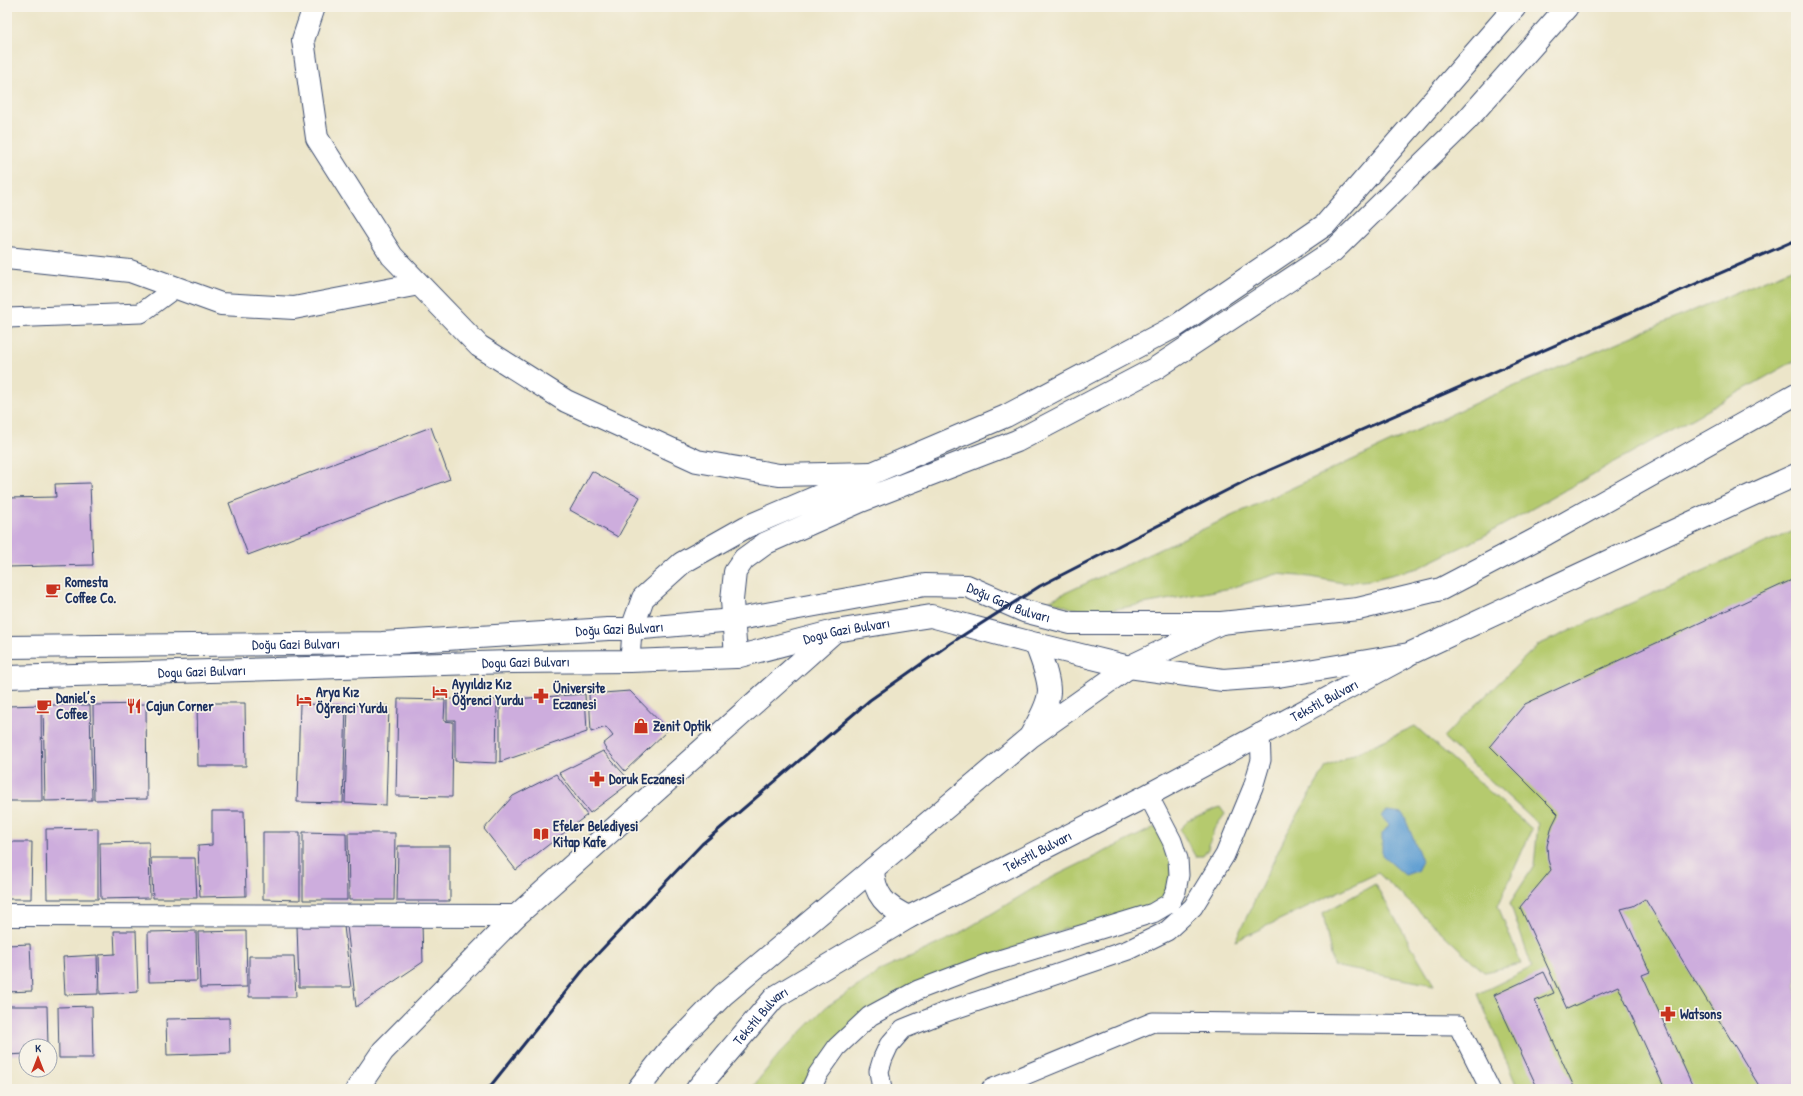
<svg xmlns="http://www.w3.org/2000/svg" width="1803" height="1096" viewBox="0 0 1803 1096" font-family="'Patrick Hand',sans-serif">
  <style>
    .green { fill: #b5ca6e; stroke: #687c66 }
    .water { fill: #609fd2; stroke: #3e6798 }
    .building { fill: #cdaddd }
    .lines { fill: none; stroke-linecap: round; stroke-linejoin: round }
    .service-casing { stroke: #3a4a6e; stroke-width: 21 }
    .minor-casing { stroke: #3a4a6e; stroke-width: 24 }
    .tertiary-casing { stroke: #3a4a6e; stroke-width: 24 }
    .secondary-casing { stroke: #3a4a6e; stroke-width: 24 }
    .primary-casing { stroke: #3a4a6e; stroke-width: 24 }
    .service { stroke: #fff; stroke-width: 19 }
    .minor { stroke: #fff; stroke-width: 22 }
    .tertiary { stroke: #fff; stroke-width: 22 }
    .secondary { stroke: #fff; stroke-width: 22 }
    .primary { stroke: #fff; stroke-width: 22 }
    .rail { stroke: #1b2f5e; stroke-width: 3 }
    .labels { text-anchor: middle; stroke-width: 3.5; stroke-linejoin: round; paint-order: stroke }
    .poi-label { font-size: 14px; font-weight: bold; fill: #1b2f5e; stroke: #f7f3e8; text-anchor: start }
    .street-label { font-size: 14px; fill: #1b2f5e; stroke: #f7f3e8 }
  </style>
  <rect width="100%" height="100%" fill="#f7f3e8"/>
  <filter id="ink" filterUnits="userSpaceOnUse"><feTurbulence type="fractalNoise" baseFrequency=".025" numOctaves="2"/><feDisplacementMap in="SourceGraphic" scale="8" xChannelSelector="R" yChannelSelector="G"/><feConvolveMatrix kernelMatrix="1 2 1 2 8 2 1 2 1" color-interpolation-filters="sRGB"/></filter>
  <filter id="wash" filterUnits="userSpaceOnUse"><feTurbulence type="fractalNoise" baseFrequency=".012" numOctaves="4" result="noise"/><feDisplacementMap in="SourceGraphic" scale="16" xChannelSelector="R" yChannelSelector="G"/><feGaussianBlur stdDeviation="0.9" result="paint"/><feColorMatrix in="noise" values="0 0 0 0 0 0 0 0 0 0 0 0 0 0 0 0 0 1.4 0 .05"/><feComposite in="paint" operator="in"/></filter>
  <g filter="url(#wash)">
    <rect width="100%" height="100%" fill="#ece5c9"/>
    <path class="green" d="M1796,267V360L1480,538L1418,568L1371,580L1343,583L1310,577L1277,574L1231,588L1094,613L1071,608L1050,600L1482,400Z
      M1796,529V1089H1518L1478,994L1532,967L1510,903L1534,866L1538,824L1443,737L1538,645Z
      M1415,726L1532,829L1498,906L1521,964L1484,972L1378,873L1235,941L1286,835L1326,767Z
      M1220,807L1225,814L1214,829L1208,849L1203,856H1195L1180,829L1190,819Z
      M1155,827L1173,857L1167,898L1145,911L1064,929L923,982L870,1012L806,1089H751L780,1053L826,1007L884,969L955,936L1047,880Z
      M1375,884L1434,985L1333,966L1323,913Z"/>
    <path class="water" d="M1387,811L1403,813L1422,861L1417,871L1405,875L1382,855V834L1389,825L1381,816Z"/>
    <g id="blocks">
      <path class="building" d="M431,427L450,479L248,555L229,503Z
        M592,471L640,497L618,537L570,510Z
        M90,483L93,565L7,567V498L56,497L55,484Z
        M1796,578V1089H1761L1645,899L1633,906L1621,909L1650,972L1642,975L1694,1089H1665L1618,986L1567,1009L1520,907L1551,870L1548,860L1547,846L1552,826L1558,814L1490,746L1525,704Z
        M630,691L668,730L625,771L605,748L603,744L613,736L606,727L591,732L589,694Z
        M585,694L587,732L500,762V700Z
        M398,699L445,700L444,721L453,722L452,797L396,796Z
        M447,699L497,700L496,763L455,761V720H447Z
        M197,703H245L246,766H198Z
        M146,704L147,799L94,800L93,705Z
        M300,704L346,705L343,803L297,802Z
        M41,705L42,801H7V706Z
        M43,705H90L92,800L45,801Z
        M348,705L389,706L386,805L345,803Z
        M603,751L631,782L590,813L559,773Z
        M556,774L587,815L516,870L484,829L513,796Z
        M212,811H244L246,896L200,897L198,846L212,845Z
        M98,828V899H47L46,829Z
        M263,832H300V900L263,899Z
        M303,832L346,833L347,900H303Z
        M348,833H395L394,900H349Z
        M7,842H32L31,899H7Z
        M149,842L150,898L101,899L100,843Z
        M398,846H450V901H397Z
        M151,858H195L197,898H153Z
        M422,924L423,962L356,1007L347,926Z
        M297,926H344L351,987H299Z
        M114,931H136L138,992L100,994L99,955L115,954Z
        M196,931L197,981L149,982L148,932Z
        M246,931L247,987L200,988L198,932Z
        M30,944L32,991L7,992V945Z
        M97,955L98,994L65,995L63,957Z
        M249,956H294L296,997H249Z
        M1544,972L1554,993L1535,1001L1575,1089H1538L1494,995Z
        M7,1006H47L48,1046H26V1054L7,1055Z
        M92,1006L93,1058H59L58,1007Z
        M229,1018L230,1053L167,1055L166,1019Z"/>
    </g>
  </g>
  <g filter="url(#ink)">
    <use href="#blocks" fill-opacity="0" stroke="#3a4a6e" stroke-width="1"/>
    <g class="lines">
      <g class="service-casing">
        <path id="service" d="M7,318L141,313L175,288
          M630,661L632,629
          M811,1089L818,1074L837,1047L870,1016L918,990L986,964L1153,913L1170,903L1176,891L1179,875L1178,859L1172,841L1148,795
          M882,1089L879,1071L883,1058L889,1045L903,1029L943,1013L1128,950L1167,931L1193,907L1225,855L1253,787L1261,760L1260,733
          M991,1089L1153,1022L1458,1025L1490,1089"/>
      </g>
      <g class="minor-casing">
        <path id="minor" d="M314,7L303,40L317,138L392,256L479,346L566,401L697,461L779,475L872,473
          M7,258L130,271L221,304L294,308L419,284
          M7,915L516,916"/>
      </g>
      <g class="tertiary-casing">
        <path id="tertiary" d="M632,629L643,598L682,563L746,527L1006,416L1176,326L1325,225L1515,7
          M736,657L732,600L735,572L744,559L766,543L861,501L1017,441L1156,368L1333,251L1466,121L1567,7
          M357,1089L383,1051L516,916L835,631"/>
      </g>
      <g class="secondary-casing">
        <g id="secondary">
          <path d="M1031,735C1037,723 1048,707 1049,692C1049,676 1041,659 1036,644"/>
          <path d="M873,869C874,895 886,907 909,917"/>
          <path d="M638,1089L668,1051L723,995L1030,737L1129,667L1221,623"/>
          <path id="s1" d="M697,1089L775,997L909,917L1148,795L1405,657"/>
        </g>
      </g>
      <g class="primary-casing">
        <g id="primary">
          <path id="s2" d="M7,647L382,643L608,629H632L733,620L925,585L967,586L1024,611L1071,623H1221L1358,609L1441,589L1546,534L1796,394"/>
          <path id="s3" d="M7,677L511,662L630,661L736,657L835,631L931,616L1036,644L1129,667L1223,680L1278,676L1409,654L1710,514L1796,475"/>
        </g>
      </g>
      <use href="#service" class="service"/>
      <use href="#minor" class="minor"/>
      <use href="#tertiary" class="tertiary"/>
      <use href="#secondary" class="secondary"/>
      <use href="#primary" class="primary"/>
      <path class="rail" d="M488,1089L588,964L702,844L870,700L951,643L1040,586L1247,480L1796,240"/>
    </g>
  </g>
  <defs>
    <g id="cafe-bare" transform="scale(1.2)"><path d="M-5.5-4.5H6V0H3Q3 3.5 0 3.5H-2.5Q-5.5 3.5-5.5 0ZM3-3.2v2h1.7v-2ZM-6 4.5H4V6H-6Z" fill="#c8321e" stroke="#f7f3e8" stroke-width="2.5" paint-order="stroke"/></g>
    <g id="hotel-bare" transform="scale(1.2)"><path d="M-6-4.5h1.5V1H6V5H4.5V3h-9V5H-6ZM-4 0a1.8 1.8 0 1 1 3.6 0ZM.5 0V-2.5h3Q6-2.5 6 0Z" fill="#c8321e" stroke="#f7f3e8" stroke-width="2.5" paint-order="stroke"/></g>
    <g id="pharmacy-bare" transform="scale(1.2)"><path d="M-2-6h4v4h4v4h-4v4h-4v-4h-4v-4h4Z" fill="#c8321e" stroke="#f7f3e8" stroke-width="2.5" paint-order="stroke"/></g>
    <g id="restaurant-bare" transform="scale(1.2)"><path d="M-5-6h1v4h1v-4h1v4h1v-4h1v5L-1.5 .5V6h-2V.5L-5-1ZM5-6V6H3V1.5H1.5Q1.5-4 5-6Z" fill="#c8321e" stroke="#f7f3e8" stroke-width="2.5" paint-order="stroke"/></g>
    <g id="shop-bare" transform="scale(1.2)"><path d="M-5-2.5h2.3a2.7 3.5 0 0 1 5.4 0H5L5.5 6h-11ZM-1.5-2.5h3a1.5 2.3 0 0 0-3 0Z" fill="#c8321e" stroke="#f7f3e8" stroke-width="2.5" paint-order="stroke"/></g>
    <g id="library-bare" transform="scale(1.2)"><path d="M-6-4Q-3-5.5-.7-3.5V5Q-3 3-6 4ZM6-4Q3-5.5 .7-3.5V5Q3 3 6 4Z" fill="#c8321e" stroke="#f7f3e8" stroke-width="2.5" paint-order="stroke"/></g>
  </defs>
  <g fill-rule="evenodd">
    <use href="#cafe-bare" x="53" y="590"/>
    <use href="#hotel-bare" x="440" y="692"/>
    <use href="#pharmacy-bare" x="541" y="696"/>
    <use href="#hotel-bare" x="304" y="700"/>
    <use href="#cafe-bare" x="44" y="706"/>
    <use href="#restaurant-bare" x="134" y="706"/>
    <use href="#shop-bare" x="641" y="726"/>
    <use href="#pharmacy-bare" x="597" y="779"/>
    <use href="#library-bare" x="541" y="834"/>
    <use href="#pharmacy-bare" x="1668" y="1014"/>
  </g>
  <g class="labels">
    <g class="poi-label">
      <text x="65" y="587">Romesta<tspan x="65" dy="16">Coffee Co.</tspan></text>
      <text x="452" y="689">Ayyıldız Kız<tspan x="452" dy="16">Öğrenci Yurdu</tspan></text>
      <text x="553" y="693">Üniversite<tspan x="553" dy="16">Eczanesi</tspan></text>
      <text x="316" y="697">Arya Kız<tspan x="316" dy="16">Öğrenci Yurdu</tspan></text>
      <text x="56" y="703">Daniel’s<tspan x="56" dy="16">Coffee</tspan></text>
      <text x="146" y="711">Cajun Corner</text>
      <text x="653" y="731">Zenit Optik</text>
      <text x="609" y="784">Doruk Eczanesi</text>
      <text x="553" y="831">Efeler Belediyesi<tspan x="553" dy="16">Kitap Kafe</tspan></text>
      <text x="1680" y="1019">Watsons</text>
    </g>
    <g class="street-label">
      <text dy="5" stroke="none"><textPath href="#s2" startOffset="1009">Doğu Gazi Bulvarı</textPath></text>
      <text dy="5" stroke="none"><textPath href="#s2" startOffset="613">Doğu Gazi Bulvarı</textPath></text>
      <text dy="5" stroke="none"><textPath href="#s3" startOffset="843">Dogu Gazi Bulvarı</textPath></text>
      <text dy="5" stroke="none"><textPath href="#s2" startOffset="289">Doğu Gazi Bulvarı</textPath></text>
      <text dy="5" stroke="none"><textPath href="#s3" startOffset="519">Dogu Gazi Bulvarı</textPath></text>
      <text dy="5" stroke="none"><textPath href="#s3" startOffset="195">Dogu Gazi Bulvarı</textPath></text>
      <text dy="5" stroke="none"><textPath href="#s1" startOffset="745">Tekstil Bulvarı</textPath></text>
      <text dy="5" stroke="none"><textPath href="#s1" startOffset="421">Tekstil Bulvarı</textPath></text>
      <text dy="5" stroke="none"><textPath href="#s1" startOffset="97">Tekstil Bulvarı</textPath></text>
    </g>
  </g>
  <rect width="1803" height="1096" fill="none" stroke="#f7f3e8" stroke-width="24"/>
  <g transform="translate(38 1058)"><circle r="19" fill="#f7f3e8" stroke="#9fa5b1"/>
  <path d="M0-3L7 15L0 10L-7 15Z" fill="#c8321e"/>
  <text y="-6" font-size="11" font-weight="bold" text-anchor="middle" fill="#1b2f5e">K</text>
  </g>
</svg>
